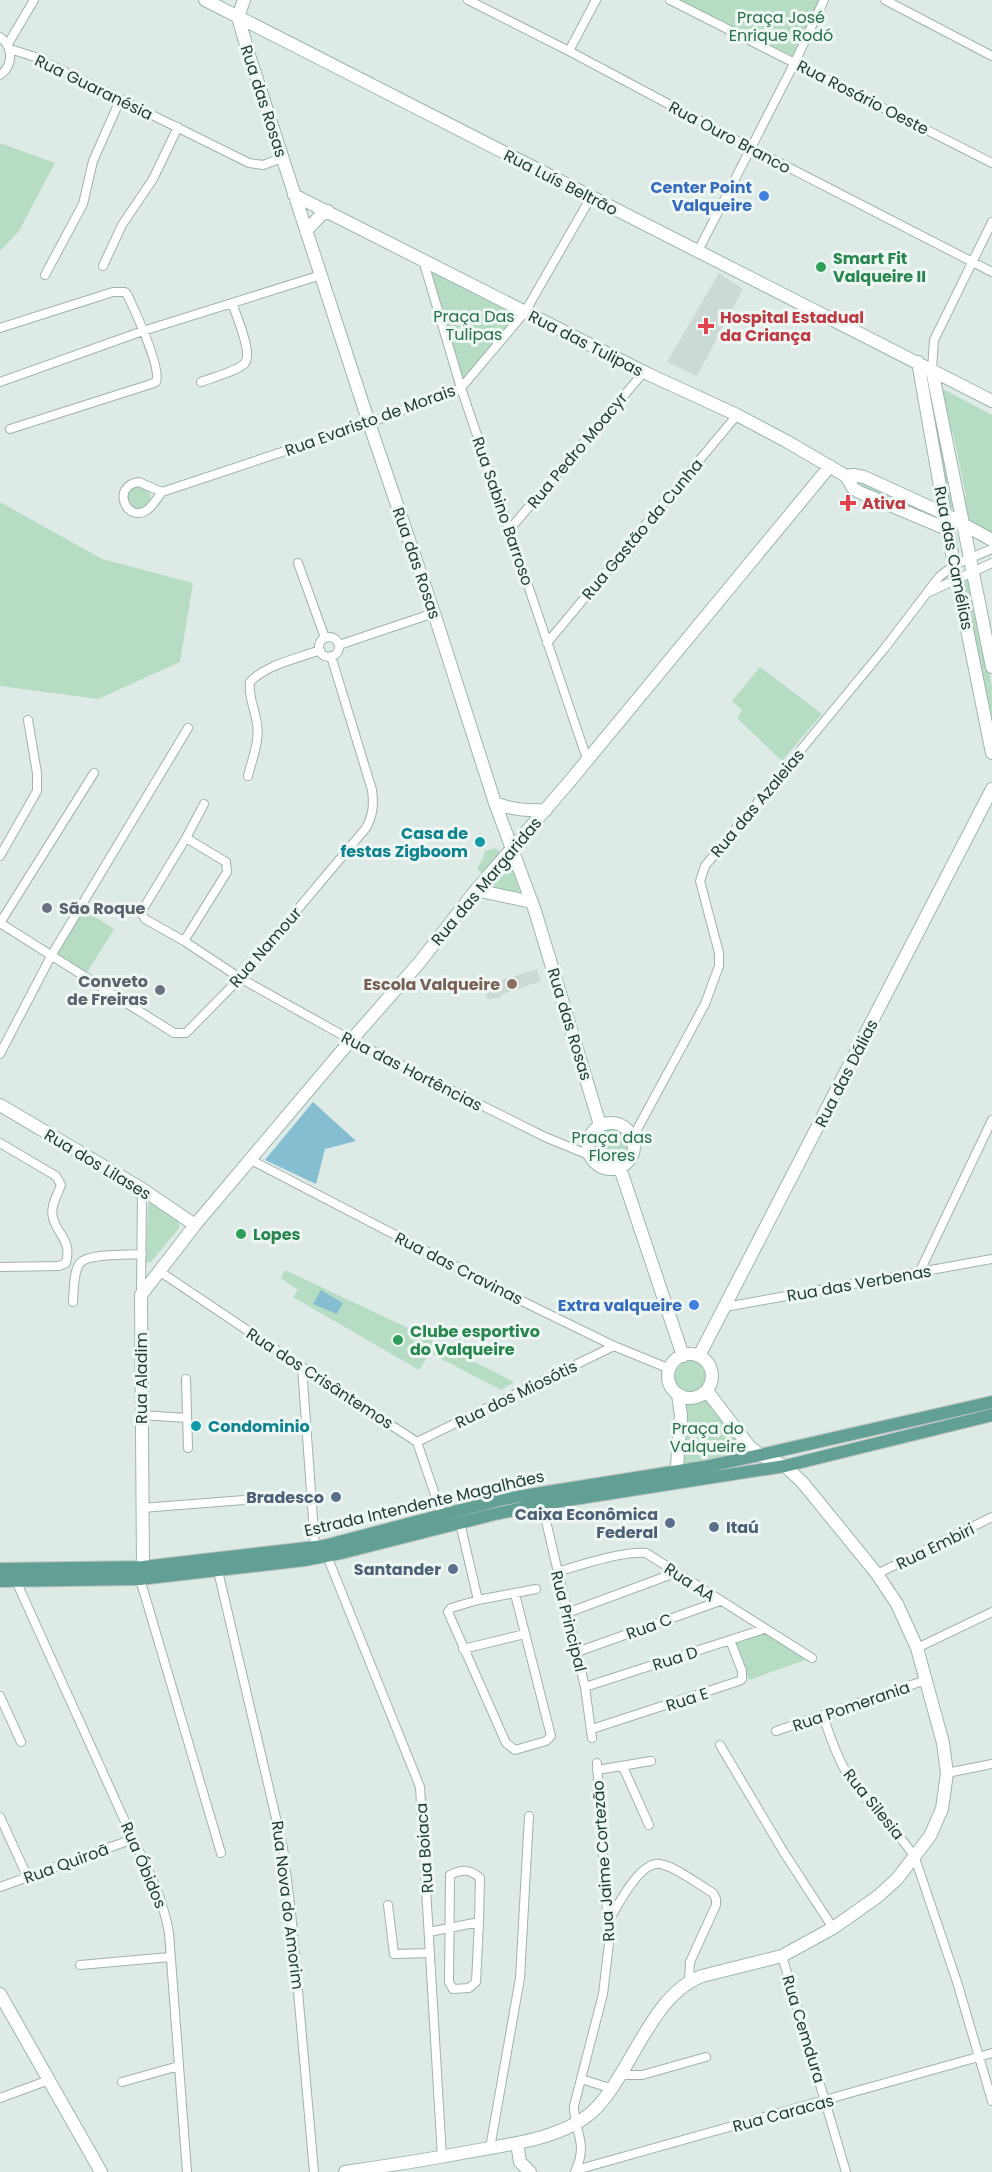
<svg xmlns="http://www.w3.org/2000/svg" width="992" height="2172" viewBox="0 0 992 2172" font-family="Poppins,sans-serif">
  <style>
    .built { fill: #ccdad5 }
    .green { fill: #b6dcc4 }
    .water { fill: #85bed1 }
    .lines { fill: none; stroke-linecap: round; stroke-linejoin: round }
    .street-casing { stroke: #a1b2ad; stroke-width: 10 }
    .secondary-casing { stroke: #9db6af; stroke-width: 14 }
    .primary-casing { stroke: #bcc4c2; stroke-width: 14 }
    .street { stroke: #fff; stroke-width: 8 }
    .secondary { stroke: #fff; stroke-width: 12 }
    .primary { stroke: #62a096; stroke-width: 12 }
    .shop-dot { fill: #3f7fe0; stroke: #eef7f3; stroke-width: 2 }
    .leisure-dot { fill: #2e9e5b; stroke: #eef7f3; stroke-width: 2 }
    .health-dot { fill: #e0444e; stroke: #eef7f3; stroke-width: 2 }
    .culture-dot { fill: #0f9aa8; stroke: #eef7f3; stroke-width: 2 }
    .worship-dot { fill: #6b7280; stroke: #eef7f3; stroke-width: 2 }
    .education-dot { fill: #8d6e63; stroke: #eef7f3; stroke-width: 2 }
    .service-dot { fill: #5c6f8a; stroke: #eef7f3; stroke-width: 2 }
    .labels { text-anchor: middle; stroke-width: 6; stroke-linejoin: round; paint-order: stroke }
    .park-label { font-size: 16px; fill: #29714c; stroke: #eef7f3 }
    .street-label { font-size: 16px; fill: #1f3a35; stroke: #eef7f3 }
    .shop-label { font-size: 16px; font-weight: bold; fill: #366cbe; stroke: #eef7f3; text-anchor: end }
    .leisure-label { font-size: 16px; font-weight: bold; fill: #27864d; stroke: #eef7f3; text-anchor: start }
    .health-label { font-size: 16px; font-weight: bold; fill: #be3a42; stroke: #eef7f3; text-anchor: start }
    .culture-label { font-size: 16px; font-weight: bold; fill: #0d838f; stroke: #eef7f3; text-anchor: end }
    .worship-label { font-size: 16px; font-weight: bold; fill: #5b616d; stroke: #eef7f3; text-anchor: start }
    .education-label { font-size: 16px; font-weight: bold; fill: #785e54; stroke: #eef7f3; text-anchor: end }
    .service-label { font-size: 16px; font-weight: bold; fill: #4e5e75; stroke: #eef7f3; text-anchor: end }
  </style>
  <rect width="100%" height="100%" fill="#deeae6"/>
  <path class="built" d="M719,273L743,289L697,376L667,362Z
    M537,969L541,981L503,994L500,998L487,999L483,986Z"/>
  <path class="green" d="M671,0H824L795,62Z
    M0,143L55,163L19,231L0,251Z
    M429,270L519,316L461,381Z
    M926,377H928L955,508L950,509Z
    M941,388L992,415V534L966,519L962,500L966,496L953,433L949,430Z
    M856,478L941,515L943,524L856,487L854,481Z
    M127 498a12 12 0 1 1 24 0a12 12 0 1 1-24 0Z
    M0,502L102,559L193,583L180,662L98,699L0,686Z
    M967,579L971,583L992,686V732L961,582Z
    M760,667L822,714L782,761L737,718L742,710L732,701Z
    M496,848L504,859L488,877L477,869L483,858L485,851Z
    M512,867L520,892L488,888Z
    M83,909L114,929L85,976L49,951L54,943L57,950Z
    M614,1125C642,1134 635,1164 608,1167L592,1151C594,1142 597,1134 603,1127Z
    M152,1202C162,1208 181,1214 179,1228L151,1262H146L148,1204Z
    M285,1270L406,1327L514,1382L501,1390L430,1353L419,1370L293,1297L298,1290L281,1278Z
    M686,1360H694L701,1363L707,1378L705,1386L743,1451L683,1466L678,1390C671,1376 674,1369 686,1360Z
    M764,1632L808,1659L749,1680L735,1642Z"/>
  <path class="water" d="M313,1102L356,1141L325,1149L316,1184L265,1160Z
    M321,1290L343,1303L337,1314L313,1304Z"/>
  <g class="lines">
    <g class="street-casing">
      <path id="street" d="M468,0L569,51L751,148L992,272
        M670,0L992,163
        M885,0L992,56
        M0,37C13,47 14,65 0,75
        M8,44L34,0
        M10,49L35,57L249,163L263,165L282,158
        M569,51L596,0
        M698,251L795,62L824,0
        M423,260L461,388L587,759
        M103,266L122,225L153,179L178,127
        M45,275L83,204L93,161L120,100
        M0,328L113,292H125L128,296C135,311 162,369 156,382L151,384L10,429
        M932,370L934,340L992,222
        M0,382L143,331L321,275
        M201,382C211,378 238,371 245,363C253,353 236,315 232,303
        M139,482L162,492C158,497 153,506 147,510C127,524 110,486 139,482Z
        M162,492L369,423L461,388L525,312L591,197
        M510,529L644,372
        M298,563L325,638
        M927,593L992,563
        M319 647a10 10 0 1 1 20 0a10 10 0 1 1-20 0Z
        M547,643L737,415
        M339,645L434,613
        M94,773L0,923L174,1033H186L240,978L366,828C373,815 374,805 372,790L331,656
        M248,776C252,759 260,741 257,724C255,709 248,697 250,682C267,664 297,659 320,650
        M204,804L186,838L143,909L142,914L145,919L184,941L240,978L351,1040L545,1137L589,1155
        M0,856L37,791V773L28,720
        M184,941L227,872L226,862L186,838
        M0,1054L51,956L188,728
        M633,1137L705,1004L719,966V953L700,881L705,866L884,649L939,577L954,565L992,549
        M0,1143L56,1176L61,1185C57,1196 50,1206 53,1218C58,1236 72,1240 66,1263L59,1266L0,1267
        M251,1160L530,1305L614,1346L670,1369
        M159,1271L302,1367L417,1442L442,1515
        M919,1273L992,1120
        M141,1294L142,1189
        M73,1302C74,1291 73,1272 80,1263C88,1253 128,1255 142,1254
        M725,1307L992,1259
        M302,1367L315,1547
        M186,1379L188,1448
        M141,1415L187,1418
        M417,1442L614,1346
        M542,1504L585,1687L592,1738
        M142,1508L244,1500
        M460,1523L478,1600
        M327,1556L420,1787L442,2157
        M218,1571L283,1848L291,1912L314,2172
        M557,1572C581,1565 622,1551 646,1553L812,1658
        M877,1574L992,1517
        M140,1579L221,1853
        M16,1581L133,1839C149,1870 163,1899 169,1933L187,2172
        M515,1594L551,1736L546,1741L515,1750L506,1743L448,1612L451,1608L478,1600L536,1589
        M567,1613L675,1573
        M917,1648L992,1612
        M463,1649L525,1634
        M577,1652L720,1601
        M585,1687L764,1629
        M0,1696L21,1742
        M823,1716C831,1739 839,1763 853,1783C872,1809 898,1830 915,1858L957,1982L992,2101
        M592,1729L739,1681L742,1679V1671L730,1640
        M776,1731L926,1680
        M720,1745L783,1851L833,1928
        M623,1767L649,1825
        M597,1770L651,1761
        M947,1773L992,1764
        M0,1817L27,1876
        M0,1887L133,1839
        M388,1905L394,1954L430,1953
        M609,1920C618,1905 640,1861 660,1864C675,1866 699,1885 713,1893L716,1899V1905L690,1962L689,1981
        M429,1932L479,1922L480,1878C470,1869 462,1869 450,1875L449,1982L453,1989L469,1988L476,1982L479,1922
        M782,1956L846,2172
        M80,1965L170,1957
        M619,2075H642L706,2057
        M581,2079L610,2088
        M122,2082L179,2066
        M0,2098L49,2080
        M490,2148L520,1978L529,1816
        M576,2170L992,2053
        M575,2172C589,2141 574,2134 574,2106L603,1994L609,1943L597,1763"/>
    </g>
    <g class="secondary-casing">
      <path id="secondary" d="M205,0L992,401
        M244,0L238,17L249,55L369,423L434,613L495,803L535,911L600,1125
        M294,195L648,374L737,415L786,441L846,476L853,488L859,492L949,530
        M306,231L320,216L328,211
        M918,362L954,565L992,753
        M932,370L992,667
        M846,476L853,475L864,477L945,514L992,540
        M495,803C512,810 528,811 546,810
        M476,890L532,902
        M0,1105L142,1189L195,1225
        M588 1146a23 23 0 1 1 46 0a23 23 0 1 1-46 0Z
        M620,1168L683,1356
        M668 1376a22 22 0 1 1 44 0a22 22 0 1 1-44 0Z
        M699,1356L992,789
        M678,1395L681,1416L677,1466V1471L683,1478
        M143,1567L141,1295L195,1225L340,1053L419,963L476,890L570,781L830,466
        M0,1994L101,2172
        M517,2143L520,2162L530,2172
        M345,2172C386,2166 427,2160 467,2152C505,2145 562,2139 592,2112C631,2076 650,1995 702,1976L782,1956L833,1928L877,1897L897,1879L930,1836L942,1809L947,1773L943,1743L917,1648L897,1604L877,1574L803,1483L785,1466L760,1455L749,1446L707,1391"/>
    </g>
    <g class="primary-casing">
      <path id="primary" d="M0,1569L143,1567L324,1546L503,1499L704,1467L760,1455L992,1402
        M0,1581L140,1579L305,1560L341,1553L491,1515L542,1504L785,1466L992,1415"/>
    </g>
    <use href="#street" class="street"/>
    <use href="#secondary" class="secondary"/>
    <use href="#primary" class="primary"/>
  </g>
  <g class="shop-dot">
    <circle cx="764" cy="196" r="6"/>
    <circle cx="694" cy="1305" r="6"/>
  </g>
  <g class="leisure-dot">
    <circle cx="821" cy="267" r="6"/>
    <circle cx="241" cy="1234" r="6"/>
    <circle cx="398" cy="1340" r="6"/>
  </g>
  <g class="health-dot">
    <path d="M703 317h6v6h6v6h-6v6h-6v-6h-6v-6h6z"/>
    <path d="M845 494h6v6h6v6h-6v6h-6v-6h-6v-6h6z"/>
  </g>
  <g class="culture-dot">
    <circle cx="480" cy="842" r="6"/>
    <circle cx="196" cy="1426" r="6"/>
  </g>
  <g class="worship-dot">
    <circle cx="47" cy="908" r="6"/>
    <circle cx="160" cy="990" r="6"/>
  </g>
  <circle class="education-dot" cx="512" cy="984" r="6"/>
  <g class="service-dot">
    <circle cx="336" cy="1497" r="6"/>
    <circle cx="670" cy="1523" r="6"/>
    <circle cx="714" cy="1527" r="6"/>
    <circle cx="453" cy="1569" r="6"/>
  </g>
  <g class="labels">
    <g class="park-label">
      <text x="781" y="23">Praça José<tspan x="781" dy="18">Enrique Rodó</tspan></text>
      <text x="474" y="322">Praça Das<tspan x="474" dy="18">Tulipas</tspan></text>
      <text x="612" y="1143">Praça das<tspan x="612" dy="18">Flores</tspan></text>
      <text x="708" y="1434">Praça do<tspan x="708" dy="18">Valqueire</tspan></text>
    </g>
    <g class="street-label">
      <text transform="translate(94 87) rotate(26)" y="6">Rua Guaranésia</text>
      <text transform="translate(863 97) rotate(27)" y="6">Rua Rosário Oeste</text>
      <text transform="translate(264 101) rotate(72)" y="6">Rua das Rosas</text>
      <text transform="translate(730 137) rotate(28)" y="6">Rua Ouro Branco</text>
      <text transform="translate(561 182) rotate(27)" y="6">Rua Luís Beltrão</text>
      <text transform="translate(586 343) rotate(27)" y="6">Rua das Tulipas</text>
      <text transform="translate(370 420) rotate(-20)" y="6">Rua Evaristo de Morais</text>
      <text transform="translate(577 450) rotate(-50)" y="6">Rua Pedro Moacyr</text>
      <text transform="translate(503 511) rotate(71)" y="6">Rua Sabino Barroso</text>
      <text transform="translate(642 529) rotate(-50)" y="6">Rua Gastão da Cunha</text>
      <text transform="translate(954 558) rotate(79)" y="6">Rua das Camélias</text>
      <text transform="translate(417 563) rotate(71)" y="6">Rua das Rosas</text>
      <text transform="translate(757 803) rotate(-50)" y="6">Rua das Azaleias</text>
      <text transform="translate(486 881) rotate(-50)" y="6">Rua das Margaridas</text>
      <text transform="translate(265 947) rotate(-49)" y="6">Rua Namour</text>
      <text transform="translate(570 1024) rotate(73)" y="6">Rua das Rosas</text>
      <text transform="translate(412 1071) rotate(27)" y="6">Rua das Hortências</text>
      <text transform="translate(846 1073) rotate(-63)" y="6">Rua das Dálias</text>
      <text transform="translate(98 1164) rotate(31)" y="6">Rua dos Lilases</text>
      <text transform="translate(459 1268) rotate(27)" y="6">Rua das Cravinas</text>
      <text transform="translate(859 1283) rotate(-10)" y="6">Rua das Verbenas</text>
      <text transform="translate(141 1378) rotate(-90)" y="6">Rua Aladim</text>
      <text transform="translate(320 1378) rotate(33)" y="6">Rua dos Crisântemos</text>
      <text transform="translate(516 1394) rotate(-26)" y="6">Rua dos Miosótis</text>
      <text transform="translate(424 1503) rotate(-13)" y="6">Estrada Intendente Magalhães</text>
      <text transform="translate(935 1546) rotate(-26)" y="6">Rua Embiri</text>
      <text transform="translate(690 1582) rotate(33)" y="6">Rua AA</text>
      <text transform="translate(569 1621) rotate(76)" y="6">Rua Principal</text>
      <text transform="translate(649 1626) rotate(-20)" y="6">Rua C</text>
      <text transform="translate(675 1658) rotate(-18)" y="6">Rua D</text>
      <text transform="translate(687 1699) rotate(-18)" y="6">Rua E</text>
      <text transform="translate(851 1706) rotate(-19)" y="6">Rua Pomerania</text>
      <text transform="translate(874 1804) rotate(51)" y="6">Rua Silesia</text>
      <text transform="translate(424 1848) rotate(-94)" y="6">Rua Boiaca</text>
      <text transform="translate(603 1861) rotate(-94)" y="6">Rua Jaime Cortezão</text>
      <text transform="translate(66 1863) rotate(-20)" y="6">Rua Quiroã</text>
      <text transform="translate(144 1865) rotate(67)" y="6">Rua Óbidos</text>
      <text transform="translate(288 1905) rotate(83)" y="6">Rua Nova do Amorim</text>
      <text transform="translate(804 2029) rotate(73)" y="6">Rua Cemdura</text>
      <text transform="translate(783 2113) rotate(-15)" y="6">Rua Caracas</text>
    </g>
    <g class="shop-label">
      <text x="752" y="193">Center Point<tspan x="752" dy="18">Valqueire</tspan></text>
      <text x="682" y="1311">Extra valqueire</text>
    </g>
    <g class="leisure-label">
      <text x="833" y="264">Smart Fit<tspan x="833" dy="18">Valqueire II</tspan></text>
      <text x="253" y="1240">Lopes</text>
      <text x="410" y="1337">Clube esportivo<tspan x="410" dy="18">do Valqueire</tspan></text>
    </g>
    <g class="health-label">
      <text x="720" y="323">Hospital Estadual<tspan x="720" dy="18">da Criança</tspan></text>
      <text x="862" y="509">Ativa</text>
    </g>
    <g class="culture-label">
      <text x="468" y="839">Casa de<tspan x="468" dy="18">festas Zigboom</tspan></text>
      <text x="208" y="1432" text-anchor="start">Condominio</text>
    </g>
    <g class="worship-label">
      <text x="59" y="914">São Roque</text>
      <text x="148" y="987" text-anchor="end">Conveto<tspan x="148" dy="18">de Freiras</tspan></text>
    </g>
    <g class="education-label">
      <text x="500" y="990">Escola Valqueire</text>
    </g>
    <g class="service-label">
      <text x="324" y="1503">Bradesco</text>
      <text x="658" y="1520">Caixa Econômica<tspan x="658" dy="18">Federal</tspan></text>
      <text x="726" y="1533" text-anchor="start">Itaú</text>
      <text x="441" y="1575">Santander</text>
    </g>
  </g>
</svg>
